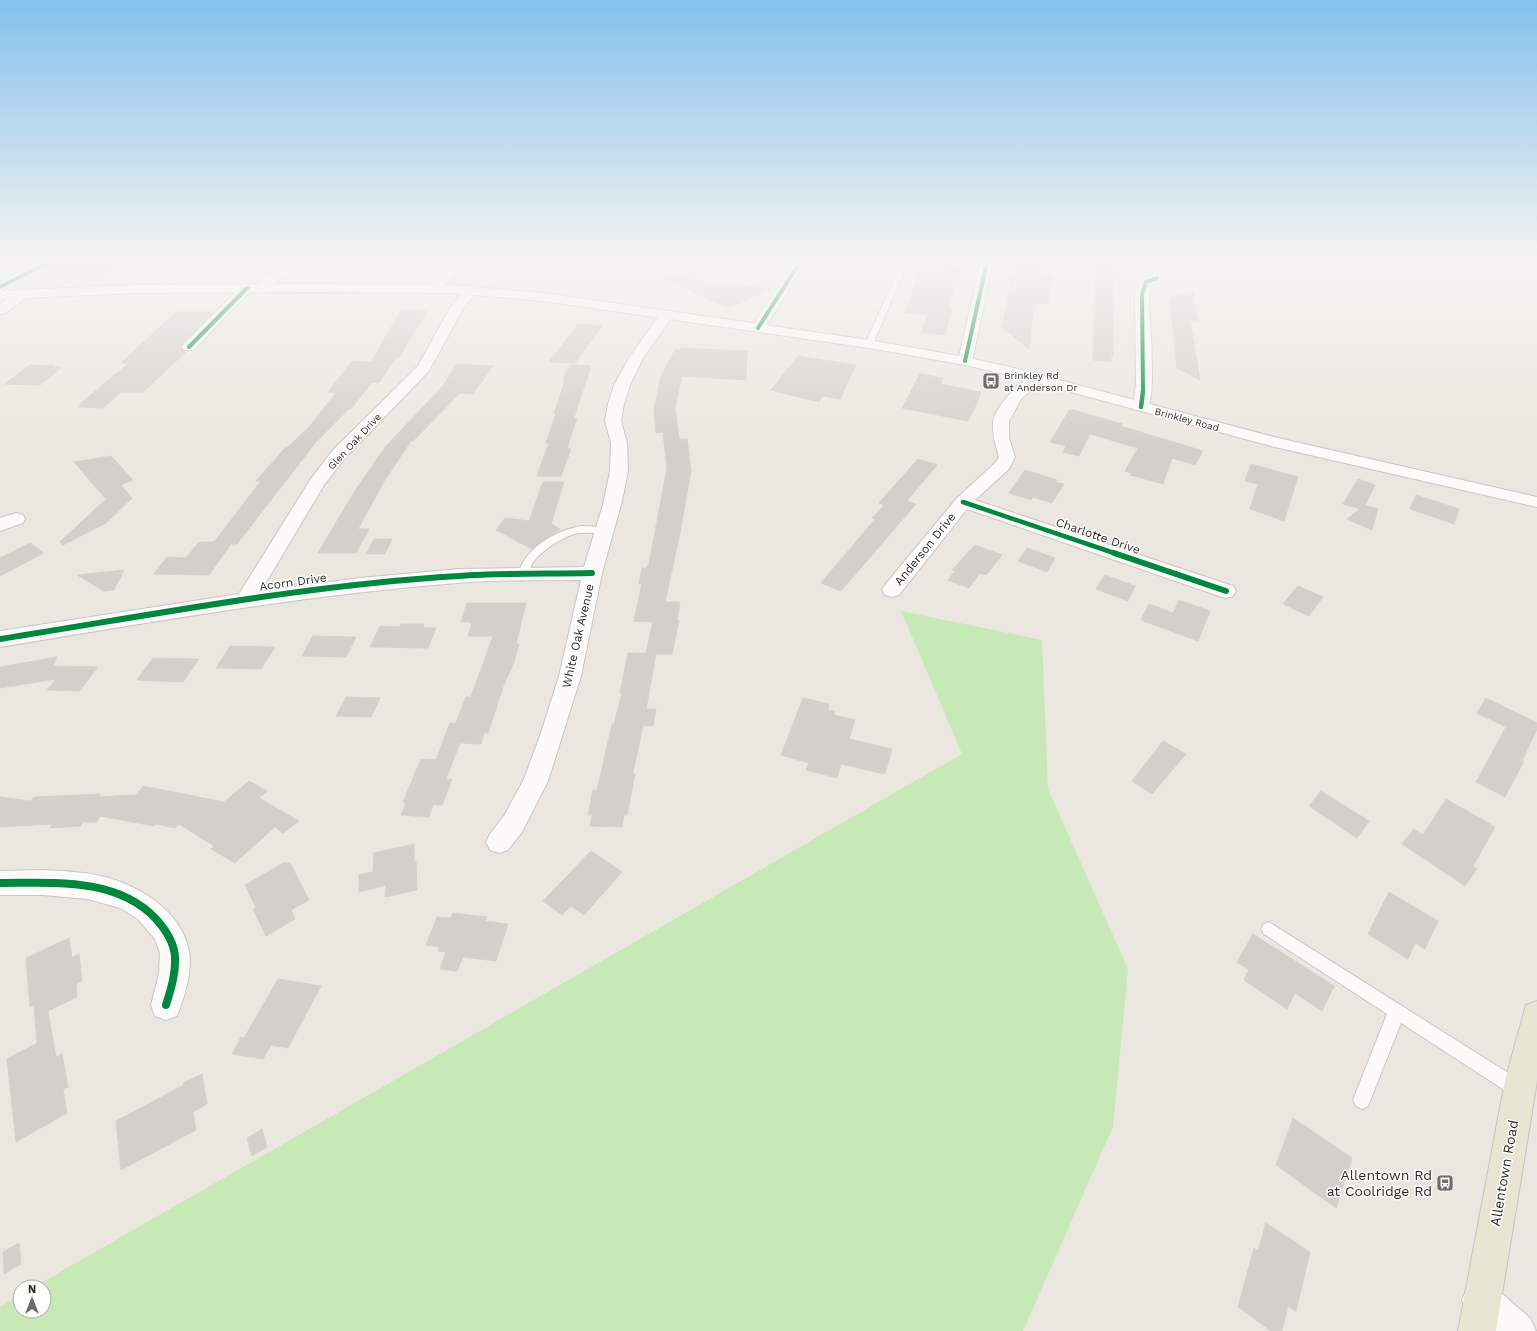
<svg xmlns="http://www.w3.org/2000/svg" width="1537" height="1331" viewBox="0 0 1537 1331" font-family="'Work Sans',sans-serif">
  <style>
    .green { fill: #c7e9b6 }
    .building { fill: #d3d0cb; stroke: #d5d2cc }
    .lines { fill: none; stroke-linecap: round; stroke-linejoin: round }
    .lane-casing { stroke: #c8c6c6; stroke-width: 2 }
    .street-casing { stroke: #c8c6c6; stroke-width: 2 }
    .secondary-casing { stroke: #c8c6c6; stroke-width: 2 }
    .primary-casing { stroke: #c5c4c1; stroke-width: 2 }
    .lane { fill: #fcfbfa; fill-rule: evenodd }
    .street { fill: #fcfbfa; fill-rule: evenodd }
    .secondary { fill: #fcfbfa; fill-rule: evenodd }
    .primary { fill: #e8e4d2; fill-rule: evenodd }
    .cycleway-far3-casing { stroke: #fff; stroke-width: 5.5 }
    .cycleway-far2-casing { stroke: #fff; stroke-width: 6 }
    .cycleway-far1-casing { stroke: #fff; stroke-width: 8 }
    .cycleway-casing { stroke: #fff; stroke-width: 10 }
    .cycleway-far3 { stroke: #00873e; stroke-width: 4 }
    .cycleway-far2 { stroke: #00873e; stroke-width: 4.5 }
    .cycleway-far1 { stroke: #00873e; stroke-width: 6 }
    .cycleway { stroke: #00873e; stroke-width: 8 }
    .labels { text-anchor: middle; stroke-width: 3; stroke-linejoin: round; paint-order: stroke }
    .far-poi-label { font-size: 10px; fill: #2b2b2b; stroke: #fff; text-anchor: start }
    .far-street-label { font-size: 10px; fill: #2b2b2b; stroke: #fff }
    .street-label { font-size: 12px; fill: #2b2b2b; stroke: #fff }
    .near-street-label { font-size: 14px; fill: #2b2b2b; stroke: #fff }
    .near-poi-label { font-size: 14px; fill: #2b2b2b; stroke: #fff; text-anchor: end }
  </style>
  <rect width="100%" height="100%" fill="#ebe7e0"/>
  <path class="green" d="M901,611L1042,640L1048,789L1128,969L1113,1127L1023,1331H0V1307L20,1295V1311H44V1287H34L962,754Z"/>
  <path class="building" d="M56,262H127L92,281L53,276L56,274L43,273V270Z
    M1018,262H1035V265L1043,266L1042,274L1052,275L1048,304L1034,303L1029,349L1002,327L1012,277H1016Z
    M1096,262H1113V356L1111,355V362L1093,360Z
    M941,265L961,268L948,308H952L945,335L922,332L928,315L905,312L920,270L939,272Z
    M669,277L771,289L728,308L668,281Z
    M1193,292L1197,321L1190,320L1200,380L1177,368L1170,298Z
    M401,310L427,311L399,357H396L379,383L372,382L351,409H349L316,442L237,544H231L209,575L154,574L167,557L186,558L199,542H214L261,481H256L285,448H287L309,427L335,394H334L335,392H328L352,361L371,362Z
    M176,312H213L181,346L183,351L186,352L143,392H121L103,408L79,407L83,404H80L129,363H121Z
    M578,324L602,326L575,363L549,362Z
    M681,348L747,351L746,380L682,376L675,407L679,439H687L691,471L680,533L665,602H680L677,620H679L672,654H656L646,709H656L653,726L643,725L633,773L635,774L627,815H624L622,827L590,826L592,815H588L593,790H597L612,724H614L622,693H620L628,653H646L653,622L634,621L642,584H639L642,568H646L649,564L667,468L663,432L656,433L654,409L661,376L675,350H680Z
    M798,356L856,365L840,399L822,396L819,402L771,390Z
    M457,364L493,366L473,394L460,393L413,441H411L385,480L358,529H369L356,553H318L354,492L386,446L443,386Z
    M30,365L54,366L52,367L61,368L40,385L4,384Z
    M570,365L591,366L574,418H577L567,448L571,449L561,476H537L549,443H546L556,413H554L565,381L563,380Z
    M920,374L943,378L941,384L981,392L978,399H979L968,421L902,408Z
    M1070,409L1122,424L1121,426L1203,451L1195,465L1172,458L1163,484L1130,475L1132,473L1125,471L1138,448L1090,434L1079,456L1063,452L1066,446L1050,442Z
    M111,456L133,480L121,485L132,498L106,523L63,545L60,542L106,499L74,462Z
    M918,459L937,465L907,501L916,504L841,591L821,583L875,519L872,518L884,505L879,503Z
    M1251,464L1298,477L1284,521L1250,509L1258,484L1245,481Z
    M1025,470L1057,480L1055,482L1064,484L1052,503L1033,497L1031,500L1009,493Z
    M1358,479L1375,485L1365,505L1378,509L1372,530L1347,519L1360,509L1343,504Z
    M543,482H564L551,524L560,529L532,549L496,530L505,518L529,521Z
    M1416,495L1459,509L1454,524L1410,509Z
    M374,539H392L385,554H366Z
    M30,543L44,553L0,576V558Z
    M975,545L1002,555L986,575L980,573L969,588L948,580L955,571L952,570Z
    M1027,548L1055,558L1047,572L1018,561Z
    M124,570L114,590L104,591L77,575Z
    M1105,575L1135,586L1128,601L1096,589Z
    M1298,586L1323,597L1309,616L1283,604Z
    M1179,600L1210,611L1198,641L1141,620L1149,604L1173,613Z
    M467,603H526L516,644H519L514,662L503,687L488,733H484L481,744L460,743L446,779H452L442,805H433L429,817L401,815L406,803L403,802L421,759L436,760L450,723H456L466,697H471L493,636H468L472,622H461Z
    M401,624H424L423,628H436L428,648L370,647L380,626L399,627Z
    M313,636L356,637L346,657L302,656Z
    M230,646L275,647L261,669L216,668Z
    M57,657L53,666L98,667L79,691L47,690L56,679L0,688V667Z
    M153,658L199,659L183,682L137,680Z
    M346,697L380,698L371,717L336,716Z
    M803,698L829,704L828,710L835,711L834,715L855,720L849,739L892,749L885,774L841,764L837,778L806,770L809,763L781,755Z
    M1486,698L1537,723V729L1522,761H1524L1505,797L1476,782L1506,727L1477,713Z
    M1163,741L1186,754L1152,794L1132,781Z
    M249,781L267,791L259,798L299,821L283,833L275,827L235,863L211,849L214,846L179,824L175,828L156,824L154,826L100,816L97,822H83L81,826L50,828L52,824L0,827V797L31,801L34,797L100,794L98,797L136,795L143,786L224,802Z
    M1321,791L1369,821L1357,838L1309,806Z
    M1446,799L1495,827L1473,866L1477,869L1465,886L1402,844L1414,829L1423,835Z
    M414,844V861H416L417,890L385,897L386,885L359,892V875L373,872L374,853Z
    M591,851L622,872L584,915L571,906L562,915L543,901Z
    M283,863H290L309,900L291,910L295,919L266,936L253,909L256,908L245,885Z
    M1389,892L1438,921L1425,949L1415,943L1408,959L1368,934Z
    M453,913L487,917L485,921L508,924L496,961L463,957L457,971L440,969L446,952L438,951L440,947L426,945L437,917L451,918Z
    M1253,934L1334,986L1322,1011L1295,993L1287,1009L1244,980L1249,970L1237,962Z
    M69,938L72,958L79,954L82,981L76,984L77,997L48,1011L56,1057L62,1054L68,1087L63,1089L67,1113L16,1142L7,1059L37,1043L34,1005L30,1007L26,958Z
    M278,979L321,986L288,1048L271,1045L263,1059L232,1054L241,1037L244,1038Z
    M202,1074L207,1104L193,1112L196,1130L121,1170L116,1121L184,1085L183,1083Z
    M1293,1118L1352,1158L1336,1208L1276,1165Z
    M262,1129L267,1147L252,1156L247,1138Z
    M1266,1223L1310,1252L1296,1311L1288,1306L1282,1331H1271L1238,1307L1254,1248L1258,1251Z
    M19,1243L21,1264L4,1274L3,1252Z"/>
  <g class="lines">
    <g class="lane-casing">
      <path id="lane" d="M902,262H908L873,344L866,346L865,344Z
        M581,526L605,527L610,530C606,535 583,531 574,534C559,539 543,550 533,562C530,567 530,572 527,577H519L518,574C526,547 555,531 581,526Z
        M1269,922L1524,1083L1527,1089L1524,1095L1518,1098L1512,1095L1401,1023L1368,1106L1362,1109L1356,1106L1353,1100L1387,1014L1264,934L1261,929L1264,924Z"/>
    </g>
    <g class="street-casing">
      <path id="street" d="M39,262H55L0,291V282Z
        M289,262H304L263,291L258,292L252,289L194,350H184L182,347L184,344L242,285L247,284L252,287Z
        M456,262H470L437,292H427L426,289L427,286Z
        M794,262H806L763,331H753L751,328Z
        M981,262H993L972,361L970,364H960L958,361Z
        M1157,274L1163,278L1161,281L1152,284L1149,295C1149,317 1157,395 1147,410H1135L1133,407L1136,384L1135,295L1141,279Z
        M472,286L478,290L463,309L429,371L345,458L324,485L261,591L360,578L459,569L584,567L604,501L610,471L611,443L605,421L608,404L614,385L629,358L662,311H672L674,314L643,358L630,385L624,404L621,421L627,443L628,471L622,501L602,573L581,676L548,781L522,832L508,850L499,853L490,850L486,842L490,834L504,816L524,779L541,733L559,676L581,580C540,581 498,579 457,583C304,595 152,622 0,647V631L239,594L310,480L333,450L418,366L450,308L467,287Z
        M22,290L27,291L29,294L27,297L5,313L0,314V304L17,291Z
        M1038,373L1043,375L1046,378L1022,398L1009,421V438L1015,457L1009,469L975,500L1233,586L1236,591L1233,596L1226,598L1219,596L967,509L899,595L892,597L885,595L882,590L885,585L957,498L996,462L999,457C996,445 992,436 993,423C994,407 1023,377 1038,373Z
        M16,513L23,515L25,519L23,523L0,531V518Z
        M43,870C65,871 88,872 109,878C146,889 188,917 190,960C190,979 184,998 177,1016L166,1020L155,1016L151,1005L159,974L160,953L155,939L138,919L120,908L88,899L43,895H0V871Z
        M1481,1281L1494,1287L1530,1318L1536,1331H1488L1468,1313L1462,1300L1468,1287Z"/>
    </g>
    <g class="secondary-casing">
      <path id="secondary" d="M320,284L452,285L543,293L869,340L965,357L1014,368L1278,438L1537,497V507L1275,447L1011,376L965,365L869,348L543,301L452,293L320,292L136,293L0,299V291L136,285Z"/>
    </g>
    <g class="primary-casing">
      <path id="primary" d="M1537,1001V1081L1496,1331H1458L1505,1081L1526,1005Z"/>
    </g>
    <use href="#lane" class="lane"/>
    <use href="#street" class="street"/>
    <use href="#secondary" class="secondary"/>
    <use href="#primary" class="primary"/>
    <g class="cycleway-far3-casing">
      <path id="cycleway-far3" d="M0,287L49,262
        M758,328L800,262
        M189,347L247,288
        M965,361L987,262
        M1143,392L1142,295L1146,282L1157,278"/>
    </g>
    <g class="cycleway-far2-casing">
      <path id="cycleway-far2" d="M1141,407L1143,391
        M963,502L1117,554"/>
    </g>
    <g class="cycleway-far1-casing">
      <path id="cycleway-far1" d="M1114,553L1226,591
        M0,639C152,615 305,585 459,576C503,573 548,574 592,573"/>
    </g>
    <g class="cycleway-casing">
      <path id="cycleway" d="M0,883C52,883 117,877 156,919C166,930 174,942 175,957C176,973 171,989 166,1005"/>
    </g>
    <use href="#cycleway-far3" class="cycleway-far3"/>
    <use href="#cycleway-far2" class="cycleway-far2"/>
    <use href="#cycleway-far1" class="cycleway-far1"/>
    <use href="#cycleway" class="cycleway"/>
  </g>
  <linearGradient id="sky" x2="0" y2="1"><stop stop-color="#83c0ec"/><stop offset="0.58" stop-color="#f6f4f1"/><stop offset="1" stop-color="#f6f4f1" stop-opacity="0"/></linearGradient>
  <rect width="1537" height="449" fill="url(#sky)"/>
  <defs>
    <g id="bus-square" transform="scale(0.9)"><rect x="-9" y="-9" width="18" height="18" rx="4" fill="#6e6d6a" stroke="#fff"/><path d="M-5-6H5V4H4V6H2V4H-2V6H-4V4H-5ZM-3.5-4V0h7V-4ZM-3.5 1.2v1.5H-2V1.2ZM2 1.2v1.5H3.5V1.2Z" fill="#fff"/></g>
  </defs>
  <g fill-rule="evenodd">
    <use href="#bus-square" x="991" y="381"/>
    <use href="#bus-square" x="1445" y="1183"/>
  </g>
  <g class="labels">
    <g class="far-poi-label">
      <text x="1004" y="379">Brinkley Rd<tspan x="1004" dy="12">at Anderson Dr</tspan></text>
    </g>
    <g class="far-street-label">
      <text transform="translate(1187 419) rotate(15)" y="4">Brinkley Road</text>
      <text transform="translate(354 441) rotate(-47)" y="4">Glen Oak Drive</text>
    </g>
    <g class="street-label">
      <text transform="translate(1098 536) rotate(19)" y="4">Charlotte Drive</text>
      <text transform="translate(925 549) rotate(-51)" y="4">Anderson Drive</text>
      <text transform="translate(293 582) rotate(-8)" y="4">Acorn Drive</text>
      <text transform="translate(578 636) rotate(-77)" y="4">White Oak Avenue</text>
    </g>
    <g class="near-street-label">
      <text transform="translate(1504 1173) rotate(-80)" y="5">Allentown Road</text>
    </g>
    <g class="near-poi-label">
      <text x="1432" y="1180">Allentown Rd<tspan x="1432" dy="16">at Coolridge Rd</tspan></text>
    </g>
  </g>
  <g transform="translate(32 1299)"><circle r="19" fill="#ffffff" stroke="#aaaaaa"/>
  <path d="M0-3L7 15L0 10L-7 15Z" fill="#6e6d6a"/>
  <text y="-6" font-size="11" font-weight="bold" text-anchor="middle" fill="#2b2b2b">N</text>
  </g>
</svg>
